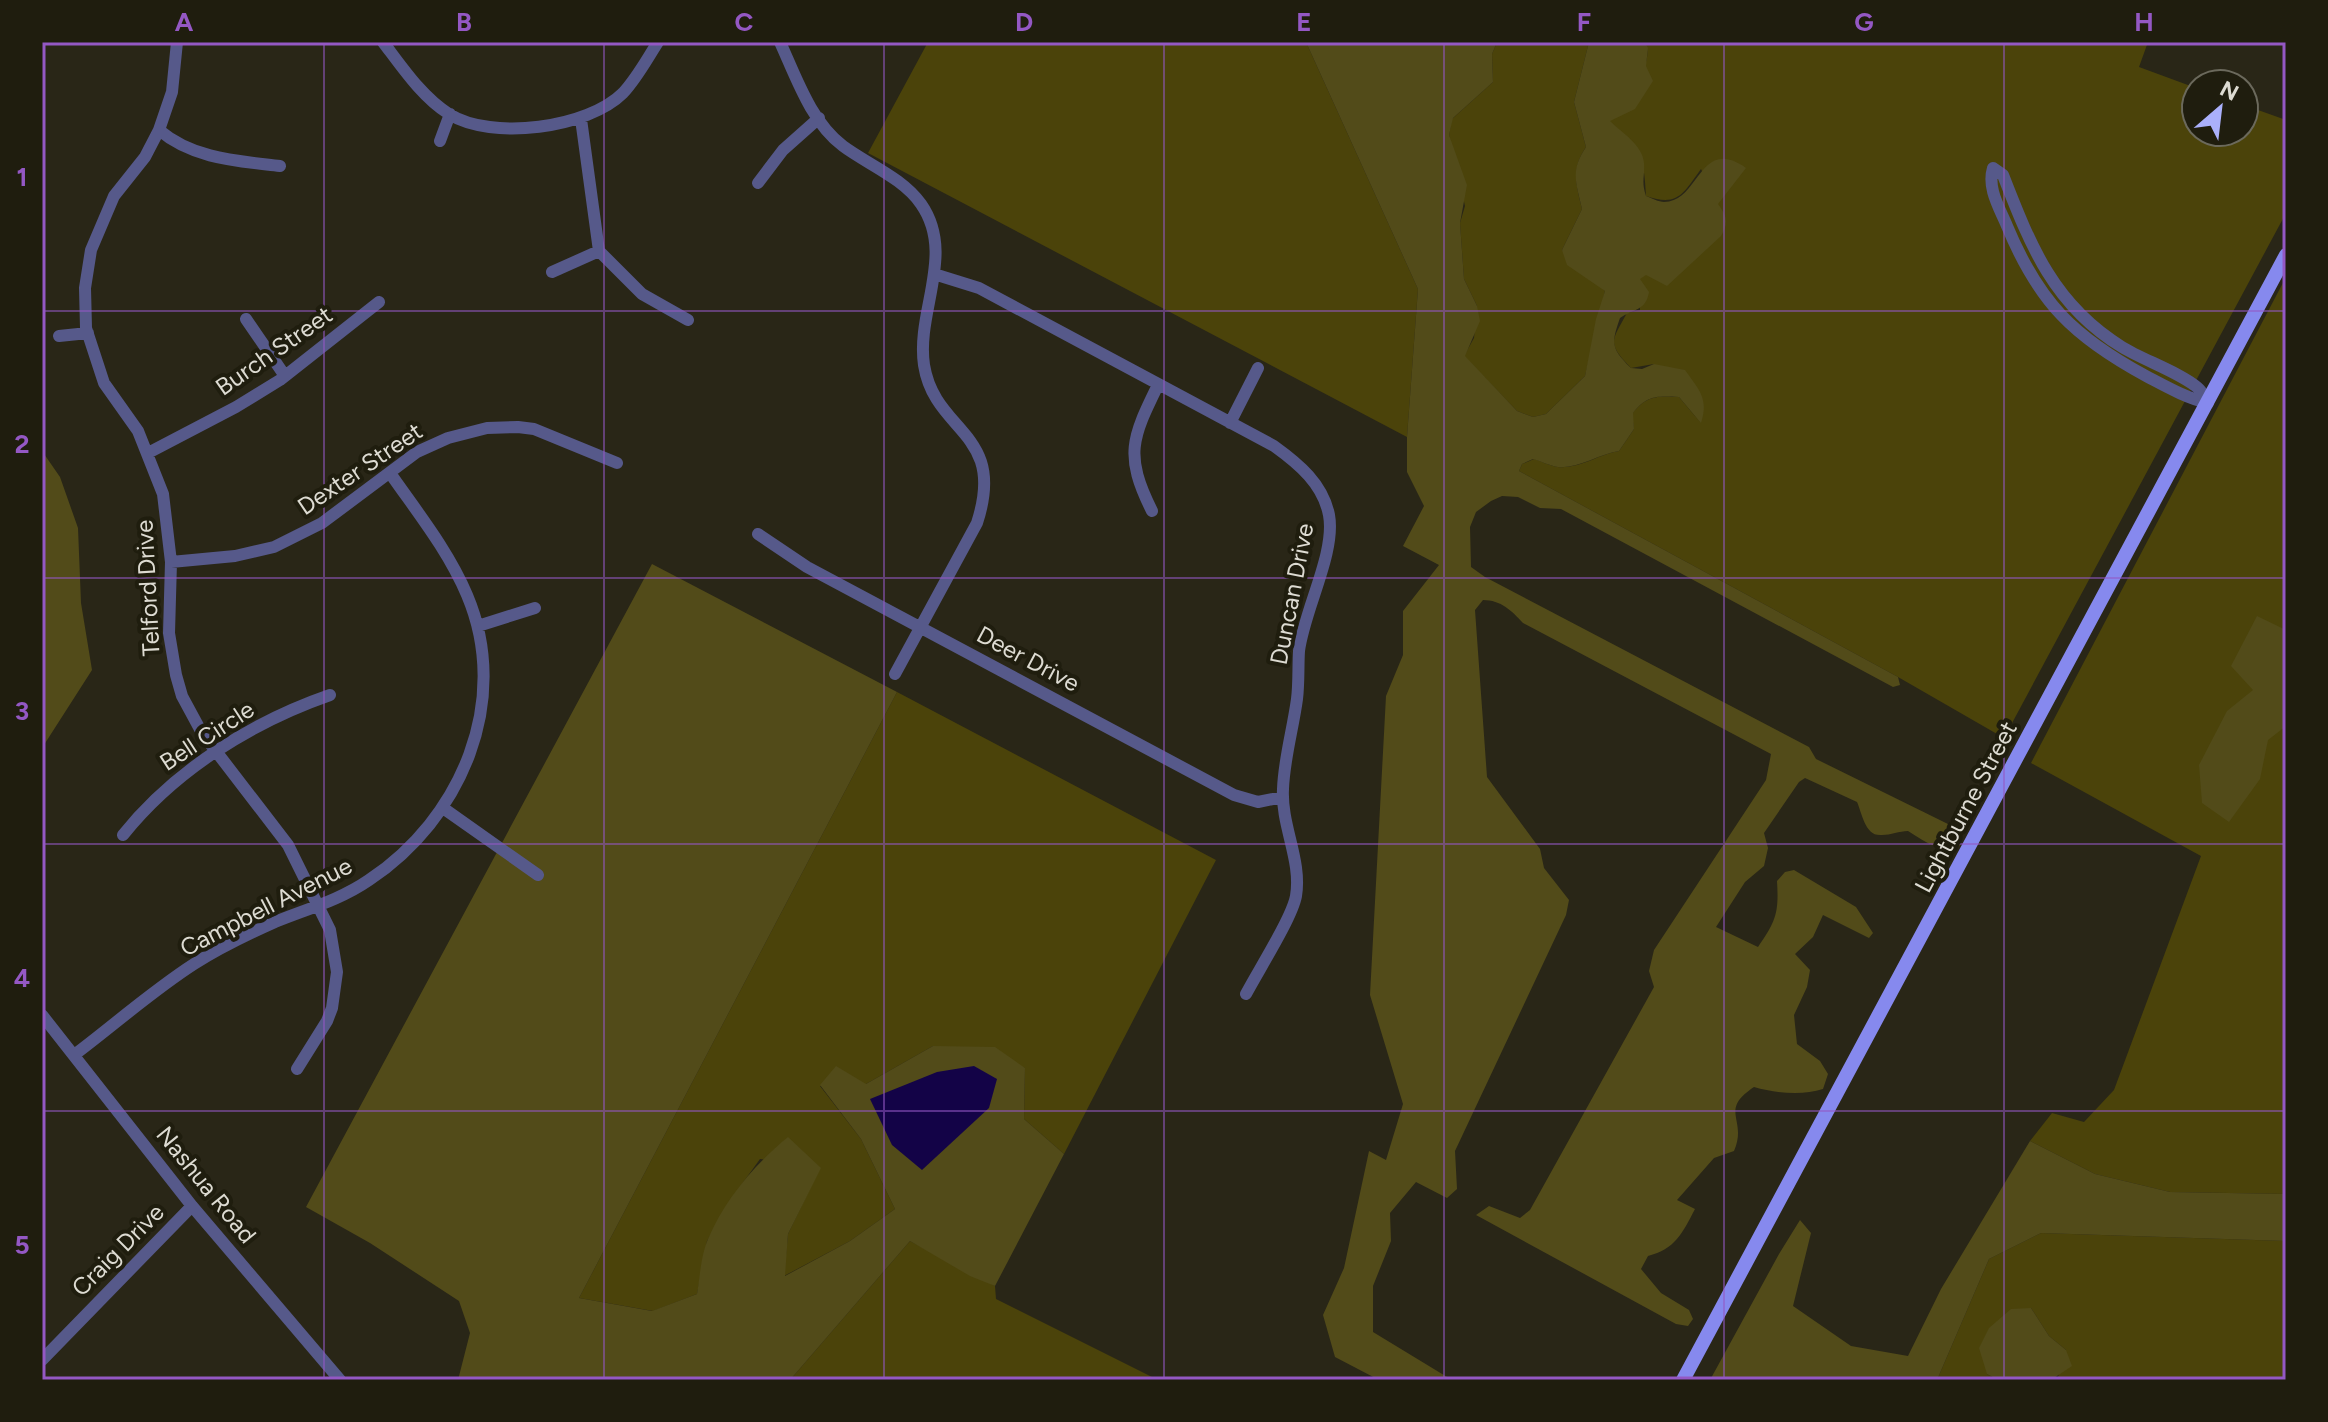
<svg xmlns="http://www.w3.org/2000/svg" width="2328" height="1422" viewBox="0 0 2328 1422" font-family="Figtree,sans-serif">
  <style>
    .green { fill: #4b430a }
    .forest { fill: #524b19 }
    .water { fill: #130347 }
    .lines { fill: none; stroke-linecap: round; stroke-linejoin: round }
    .minor { stroke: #56598a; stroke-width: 12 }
    .major { stroke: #8689ee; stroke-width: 14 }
    .grid { fill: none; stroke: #9458c4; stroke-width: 2; stroke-opacity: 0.55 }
    .labels { text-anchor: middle; stroke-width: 8; stroke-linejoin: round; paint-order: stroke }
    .street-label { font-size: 24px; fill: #dddbd2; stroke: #1f1d0e }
    .neatline { fill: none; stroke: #9458c4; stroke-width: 3 }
    .grid-label { font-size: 26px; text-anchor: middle; font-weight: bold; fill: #9458c4 }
  </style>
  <rect width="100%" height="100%" fill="#292617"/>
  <path class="green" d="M928,42H1306L1418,289L1407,437L868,153Z
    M1497,42H1589L1574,102L1586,147C1571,169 1576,184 1582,209L1562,250L1605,291L1585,376L1546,414L1533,417L1517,411L1464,356L1474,338L1477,306L1464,279L1460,223L1465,206L1449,135L1452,119L1493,82L1492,54Z
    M1645,42H2148L2139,67L2196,88V132H2244V105L2286,120V213L2004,738L1898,677L1519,471L1522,464L1534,459C1541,461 1550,466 1558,467C1580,469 1599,454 1619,451L1634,429L1632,414C1647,395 1657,396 1679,397L1700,422L1654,364L1631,368C1607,343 1611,342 1627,313L1640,310L1639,279L1718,204L1701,169C1683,194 1678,207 1646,196C1644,155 1641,149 1609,121C1622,103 1657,63 1645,42Z
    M2286,277V1194L2170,1192L2095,1174L2030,1141L2052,1113L2084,1122L2114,1090L2201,856L2031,763Z
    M897,692L1216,860L1064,1154L1024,1119L1025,1068L933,1046L866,1084L820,1086L861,1139L895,1209L850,1241L784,1276L788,1234L820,1168L760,1159L729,1202L707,1241L697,1294L653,1311L579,1298Z
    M2041,1233L2286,1241V1380H2051L2058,1377L2066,1350L2049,1336L2031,1308L1987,1374L1998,1380H1937L1989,1259Z
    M910,1241L995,1286L996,1299L1158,1380H790Z"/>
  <path class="forest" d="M1306,42H1497L1492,54L1493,82L1453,118L1449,135L1467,185L1460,223L1464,279L1477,306L1480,321L1465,356L1517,411L1533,417L1546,414L1585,376L1596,319L1605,291L1567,265L1562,250L1582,209C1576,182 1570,171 1586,147L1574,102L1589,42H1645L1648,48L1646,66L1653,81L1635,109L1610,121C1621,132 1643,145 1644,163C1645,177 1641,181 1646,196C1651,198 1659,202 1664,202C1700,202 1699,135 1746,168L1718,204C1727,216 1729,223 1721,236L1667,286L1646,275L1640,279L1649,292C1646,311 1633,309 1620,318C1611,344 1611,348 1631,368L1642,369L1654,364L1685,370C1699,390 1709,398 1701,423L1679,397C1657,396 1647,395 1633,413L1634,429L1619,451C1599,454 1578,469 1558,467C1550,466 1541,461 1533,459L1522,464L1519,471L1898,677L1900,685L1893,687L1561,509L1540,508L1518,497L1502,496L1491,501L1476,512L1470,527L1471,567L1485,577L1809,747L1816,759L1950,825L1958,837L1960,846C1941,854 1924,841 1908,831C1899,831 1891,835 1882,835C1865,837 1862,813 1857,802L1805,778L1799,782L1764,833L1768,848L1764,866L1745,882L1716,927L1758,947C1776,921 1779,913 1777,881L1785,872L1794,870L1856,907L1873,933L1869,938L1823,915L1813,937L1795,954L1810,970L1807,987L1794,1015L1797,1044L1820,1061L1828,1074L1823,1089C1802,1096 1775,1093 1754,1087C1718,1111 1748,1119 1734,1151L1714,1158L1677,1200L1695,1209C1682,1234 1675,1249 1648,1256L1641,1269L1661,1293L1689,1310L1693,1319L1688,1326L1676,1324L1476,1215L1489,1206L1520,1218L1530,1210L1654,987L1649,971L1654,950L1766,780L1771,754L1523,623C1512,611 1501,600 1483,600L1475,610L1487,777L1540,849L1544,868L1569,900L1566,915L1455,1151L1457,1189L1447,1198L1416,1182L1390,1213L1391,1241L1373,1286V1332L1452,1380H1379L1335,1357L1323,1315L1344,1268L1369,1151L1386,1160L1403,1104L1370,995L1386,696L1403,655V611L1439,565L1403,546L1424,506L1407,472V437L1418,289Z
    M42,451L60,477L78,528L81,603L92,670L42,748Z
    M652,564L897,692L579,1298L652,1311L697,1294C700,1276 701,1255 708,1239C725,1199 755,1164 788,1137L821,1168L788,1234L785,1276L850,1241L895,1209L861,1139L820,1085L836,1066L866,1084L933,1046L995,1047L1025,1068L1024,1119L1064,1154L995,1286L970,1276L910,1241L790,1380H458L470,1333L459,1301L370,1243L306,1207Z
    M2257,616L2286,630V726L2268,740L2260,779L2229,822L2202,803L2199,765L2227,711L2253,690L2231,666Z
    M2030,1141L2095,1174L2170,1192L2286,1194V1241L2041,1233L1989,1259L1937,1380H1710L1779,1254L1800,1220L1811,1233L1793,1306L1851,1346L1908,1356L1941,1289Z
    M2031,1308L2049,1336L2066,1350L2072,1366L2051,1380H1998L1987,1374L1979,1348L1989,1328L2011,1309Z"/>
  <path class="water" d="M974,1066L997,1079L989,1108L922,1170L892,1145L870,1099L937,1072Z"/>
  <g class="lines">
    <path class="minor" d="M177,42L172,92L159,130L145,157L114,196L91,250L85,288L86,328L104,383L138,431L163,494L171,562L169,633L176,675L182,696L202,733L288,845L330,930L337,972L332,1008L327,1021L297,1069
      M383,42C402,67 422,97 449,114C492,141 588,128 623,93C637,78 647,59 658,42
      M780,42C796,77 811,122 843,146C867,164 903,178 921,204C956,254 916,311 924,365C935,434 1007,431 977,523L895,674
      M581,119L599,251L642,294L688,320
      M159,130C193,159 238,161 280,166
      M440,141L450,114
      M1993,168L2003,175C2031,247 2054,305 2122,347C2143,360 2181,373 2198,388C2202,391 2205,398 2208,403C2186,398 2167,387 2146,376C2074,337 2039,303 2007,226C1999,207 1987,188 1993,168Z
      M758,183L783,150L819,118
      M552,272L599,251
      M934,274L979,288L1274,446C1299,464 1323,484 1329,515C1336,553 1304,610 1299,651C1298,667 1299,683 1297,699C1293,729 1284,759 1283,789C1281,826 1302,860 1296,896C1292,918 1258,971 1246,994
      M246,319L285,376
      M59,336L88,333
      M1230,423L1258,368
      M148,453L236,407L280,380L379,302
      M1152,511C1124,455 1132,438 1158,385
      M758,534L807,567L1234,795L1258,802L1283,797
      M171,562L235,556L274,547L322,523L417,452L448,438L487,428L518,427L534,429L617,463
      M478,626L535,608
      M443,808L538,875
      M123,835C175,770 252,722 330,695
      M42,1015L192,1206L340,1380
      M74,1055C114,1025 152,991 194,964C219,948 248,934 275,922C307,909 340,900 369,880C461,819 512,701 467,595C448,550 417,512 390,473
      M42,1360L192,1206"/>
    <path class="major" d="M1683,1380L2286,255"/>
  </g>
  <path class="grid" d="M324,42V1380M604,42V1380M884,42V1380M1164,42V1380M1444,42V1380M1724,42V1380M2004,42V1380M42,311H2286M42,578H2286M42,844H2286M42,1111H2286"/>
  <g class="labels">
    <g class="street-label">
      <text transform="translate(274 351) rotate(-35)" y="8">Burch Street</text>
      <text transform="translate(360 469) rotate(-34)" y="8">Dexter Street</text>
      <text transform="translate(148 588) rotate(-93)" y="8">Telford Drive</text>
      <text transform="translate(1292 594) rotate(-79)" y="8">Duncan Drive</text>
      <text transform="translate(1028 659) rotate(28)" y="8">Deer Drive</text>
      <text transform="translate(207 736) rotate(-33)" y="8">Bell Circle</text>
      <text transform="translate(1966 807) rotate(-62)" y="8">Lightburne Street</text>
      <text transform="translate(266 907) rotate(-27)" y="8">Campbell Avenue</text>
      <text transform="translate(206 1185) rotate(51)" y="8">Nashua Road</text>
      <text transform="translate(118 1250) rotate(-45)" y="8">Craig Drive</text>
    </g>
  </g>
  <rect width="2328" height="1422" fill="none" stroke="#1f1d0e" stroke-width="88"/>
  <g transform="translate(2220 108) rotate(28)"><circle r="38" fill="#1f1d0e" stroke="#6b695c" stroke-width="2"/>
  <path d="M0-6L14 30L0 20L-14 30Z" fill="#aab0fb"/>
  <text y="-12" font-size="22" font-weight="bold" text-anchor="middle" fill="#dddbd2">N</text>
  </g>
  <rect x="44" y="44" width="2240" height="1334" class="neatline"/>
  <g class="grid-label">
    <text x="184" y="31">A</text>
    <text x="464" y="31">B</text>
    <text x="744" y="31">C</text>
    <text x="1024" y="31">D</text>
    <text x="1304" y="31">E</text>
    <text x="1584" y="31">F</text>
    <text x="1864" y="31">G</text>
    <text x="2144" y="31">H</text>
    <text x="22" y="186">1</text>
    <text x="22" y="453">2</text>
    <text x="22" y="720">3</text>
    <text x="22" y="987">4</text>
    <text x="22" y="1254">5</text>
  </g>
</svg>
